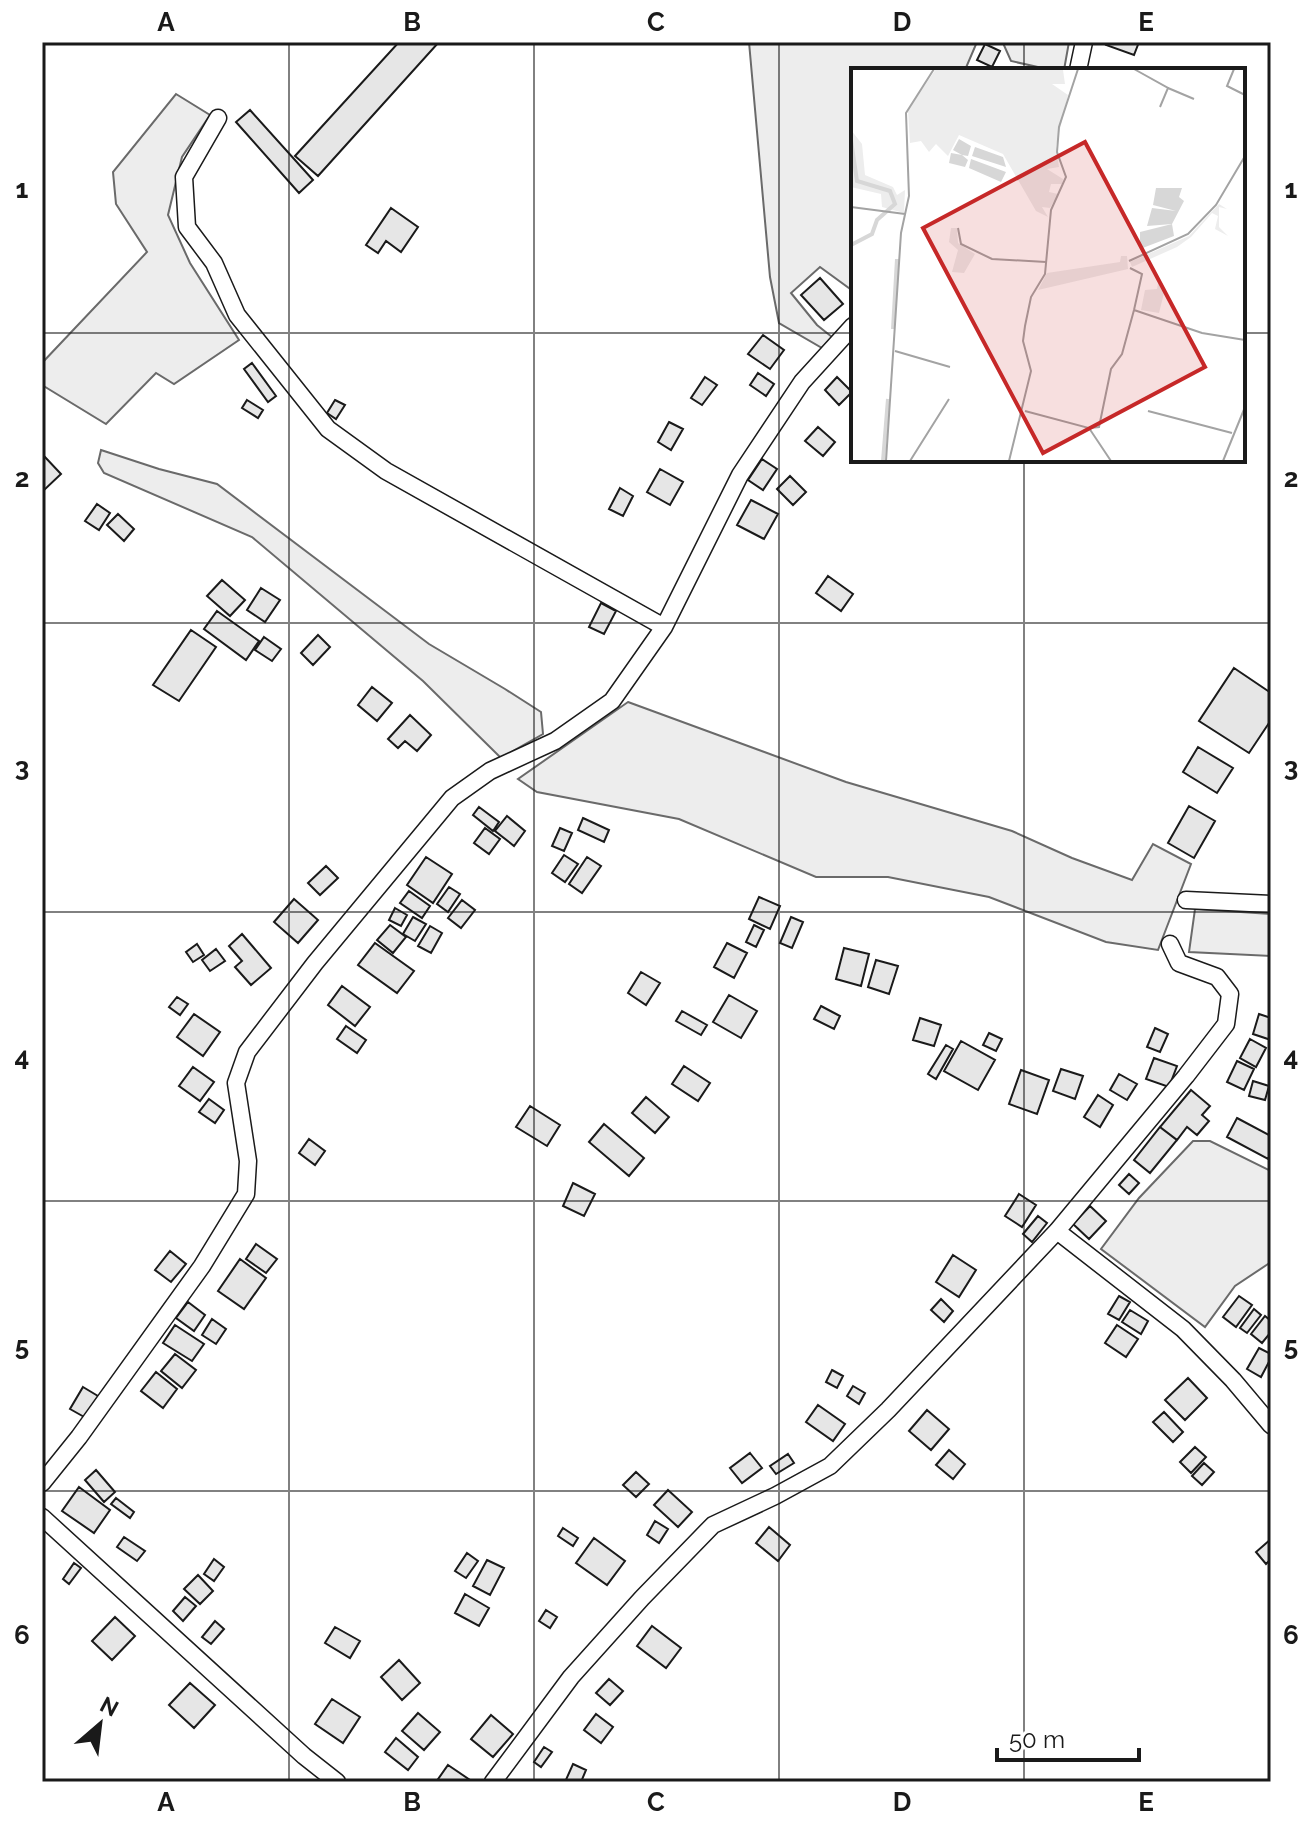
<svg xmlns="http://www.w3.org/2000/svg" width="1313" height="1824" viewBox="0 0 1313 1824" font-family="Raleway,sans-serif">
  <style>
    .built { fill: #ededed; stroke: #6a6a6a; stroke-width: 2 }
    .building { fill: #e6e6e6; stroke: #1a1a1a; stroke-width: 2 }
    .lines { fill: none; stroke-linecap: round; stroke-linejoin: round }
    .street-casing { stroke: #1a1a1a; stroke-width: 19 }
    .street { stroke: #fff; stroke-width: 16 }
    .grid { fill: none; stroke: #1a1a1a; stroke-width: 2; stroke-opacity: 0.55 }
    .inset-river { fill: none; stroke: #d7d7d7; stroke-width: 4 }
    .inset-road { fill: none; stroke: #a3a3a3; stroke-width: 2 }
    .view { fill: #c62828; fill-opacity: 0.15; stroke: #c62828; stroke-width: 4 }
    .inset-edge { fill: none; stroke: #1a1a1a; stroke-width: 4 }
    .neatline { fill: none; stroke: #1a1a1a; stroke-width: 3 }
    .grid-label { font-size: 26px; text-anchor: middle; font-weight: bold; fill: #1a1a1a }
  </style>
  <rect width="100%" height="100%" fill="#fff"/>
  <path class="built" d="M749,42H977L965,70H853V291L820,267L791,293L817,325L832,337L822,348L779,323L770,277Z
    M1001,42H1069L1064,70H1051L1011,61L1003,43Z
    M176,94L210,115L182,157L168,215L190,263L239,340L174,384L156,373L106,424L42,385V363L147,252L116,204L113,172Z
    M101,450L159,469L217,484L429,644L505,689L541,712L543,734L501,758L423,681L252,537L104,473L98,463Z
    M628,702L846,782L1012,831L1072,858L1132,880L1153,844L1191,864L1158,950L1106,942L989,897L888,877H816L679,819L537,792L518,779Z
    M1195,909L1271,914V956L1189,952Z
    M1193,1141H1210L1271,1171V1262L1235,1286L1205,1327L1101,1249L1139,1198Z"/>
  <path class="building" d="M399,42H439L318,176L295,156Z
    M1107,42H1139L1134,55L1106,45Z
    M985,44L1000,51L992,67L977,60Z
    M250,110L313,180L299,193L236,122Z
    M391,208L418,227L401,252L386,241L378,253L366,245Z
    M820,278L843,304L824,320L801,295Z
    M763,335L784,350L770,369L748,354Z
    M252,363L276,396L268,402L244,369Z
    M758,373L774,384L766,396L750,385Z
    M705,377L717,385L702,405L691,398Z
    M837,377L852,392L839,405L825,390Z
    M247,400L263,410L258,418L242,408Z
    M335,400L345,405L336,419L327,413Z
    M669,422L683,429L671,450L658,442Z
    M818,427L835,442L823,456L805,441Z
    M44,456L61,474L42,492V458Z
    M762,459L777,469L763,490L748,480Z
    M660,469L683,482L670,505L647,492Z
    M790,476L806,492L793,505L777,489Z
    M620,488L633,496L623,516L609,509Z
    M751,500L778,514L764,539L737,525Z
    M97,504L110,513L99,530L85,521Z
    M118,514L134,529L124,541L107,525Z
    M828,576L853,594L841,611L816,593Z
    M222,580L245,600L230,616L207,596Z
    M261,588L280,600L265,622L247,610Z
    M601,603L616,611L604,634L589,627Z
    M217,611L259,641L246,660L204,629Z
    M191,630L216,647L179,701L153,685Z
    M318,635L330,647L313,665L301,653Z
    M264,637L281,649L272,661L255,650Z
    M1234,668L1271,693V720L1249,753L1199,721Z
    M372,687L392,703L377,721L358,705Z
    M410,715L431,735L417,751L405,741L398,748L388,739Z
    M1198,747L1233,768L1217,793L1183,772Z
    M1189,806L1215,821L1194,858L1168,843Z
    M479,807L499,822L493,831L473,815Z
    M507,816L525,831L514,846L495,831Z
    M583,818L609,830L604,842L578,830Z
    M485,828L500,839L489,854L474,843Z
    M560,828L572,833L564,851L552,846Z
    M564,855L578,864L565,882L552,873Z
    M426,857L452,874L433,903L407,885Z
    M587,857L601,866L582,893L569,884Z
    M326,866L338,878L320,895L308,883Z
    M449,887L460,894L448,912L437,904Z
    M409,891L430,906L422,918L400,903Z
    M759,897L780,906L770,929L749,919Z
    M294,899L318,920L298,943L274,922Z
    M462,900L475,910L461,928L448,918Z
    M395,908L407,915L401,926L389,920Z
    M413,917L426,924L415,941L403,934Z
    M791,917L803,922L792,948L780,943Z
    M390,925L406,937L393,953L377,940Z
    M754,925L764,930L756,947L746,942Z
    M430,926L442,933L431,953L418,946Z
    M242,934L271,968L251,985L235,967L242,961L229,946Z
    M375,943L414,971L397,993L358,965Z
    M727,943L747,953L734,978L714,967Z
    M197,944L204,955L193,962L186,952Z
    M844,948L869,954L861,986L836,979Z
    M216,949L225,961L210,971L202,960Z
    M876,960L898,966L889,994L868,987Z
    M641,972L660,983L646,1005L628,993Z
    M342,986L370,1007L355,1026L328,1005Z
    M729,995L757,1011L741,1038L713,1022Z
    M177,997L188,1004L180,1015L169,1007Z
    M821,1006L840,1016L834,1029L814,1019Z
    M682,1011L707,1025L701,1035L676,1021Z
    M194,1014L220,1032L203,1056L177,1037Z
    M1259,1014L1271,1018V1040L1253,1034Z
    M920,1018L941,1025L934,1046L913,1040Z
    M346,1026L366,1040L357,1053L337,1039Z
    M1155,1028L1168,1034L1160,1052L1147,1047Z
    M989,1033L1002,1039L996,1051L983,1045Z
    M1250,1039L1266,1048L1256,1067L1240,1058Z
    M961,1041L995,1060L978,1090L944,1071Z
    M946,1045L953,1049L936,1079L928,1074Z
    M1154,1058L1177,1066L1169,1087L1146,1079Z
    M1237,1061L1254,1069L1244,1090L1227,1082Z
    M684,1066L710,1083L698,1101L672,1084Z
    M193,1067L214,1082L200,1101L179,1086Z
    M1061,1069L1083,1076L1075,1099L1053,1091Z
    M1021,1070L1049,1080L1037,1114L1009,1104Z
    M1119,1074L1137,1084L1127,1100L1110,1090Z
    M1253,1081L1269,1086L1265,1100L1249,1096Z
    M1191,1090L1210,1106L1202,1115L1209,1121L1197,1135L1187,1127L1177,1140L1160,1127Z
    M1098,1095L1113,1105L1100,1127L1084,1117Z
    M646,1097L669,1117L655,1133L632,1113Z
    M209,1099L224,1110L215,1123L199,1112Z
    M530,1106L560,1125L547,1146L516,1127Z
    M1237,1118L1271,1136V1153L1268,1159L1227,1137Z
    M604,1124L644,1158L629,1176L589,1142Z
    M1160,1127L1177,1140L1150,1173L1134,1160Z
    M309,1139L325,1151L315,1165L299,1153Z
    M1129,1174L1139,1183L1129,1194L1119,1185Z
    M573,1183L595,1194L584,1216L563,1206Z
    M1019,1194L1036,1205L1022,1227L1005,1216Z
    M1090,1206L1106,1221L1089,1239L1073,1224Z
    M1038,1216L1047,1223L1032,1242L1023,1234Z
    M256,1244L277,1259L266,1273L246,1259Z
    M170,1251L186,1264L171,1282L155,1270Z
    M953,1255L976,1270L959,1297L936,1282Z
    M240,1259L266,1278L244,1309L218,1291Z
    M1119,1296L1130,1302L1119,1320L1108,1314Z
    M1239,1296L1252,1305L1236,1327L1223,1317Z
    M941,1299L953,1311L944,1322L931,1310Z
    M188,1302L205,1315L194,1331L176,1318Z
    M1254,1309L1261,1315L1247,1333L1240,1328Z
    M1130,1310L1148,1321L1141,1334L1122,1322Z
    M1265,1316L1271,1321V1332L1262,1343L1251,1334Z
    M212,1319L226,1329L216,1344L202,1335Z
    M175,1325L204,1344L192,1361L163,1343Z
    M1117,1325L1138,1339L1126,1357L1105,1343Z
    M1259,1348L1271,1354V1358L1261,1377L1247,1369Z
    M175,1354L196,1370L182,1388L161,1371Z
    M832,1370L843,1376L837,1388L826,1382Z
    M156,1372L177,1389L163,1408L141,1391Z
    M1188,1378L1207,1398L1185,1420L1165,1400Z
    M853,1386L865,1393L859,1404L847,1396Z
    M83,1387L98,1396L86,1418L70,1409Z
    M818,1405L845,1424L833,1441L806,1422Z
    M927,1410L949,1429L931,1450L909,1431Z
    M1164,1412L1183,1432L1173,1442L1153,1422Z
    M1195,1447L1206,1457L1191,1473L1180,1462Z
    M949,1450L965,1464L953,1479L936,1465Z
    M750,1453L762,1468L742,1483L730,1468Z
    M788,1454L794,1463L776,1474L770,1466Z
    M1204,1463L1214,1472L1202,1485L1192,1476Z
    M96,1470L115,1492L104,1502L85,1480Z
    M636,1472L649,1484L636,1497L623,1485Z
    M79,1487L110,1510L94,1533L62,1511Z
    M668,1490L692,1512L678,1527L654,1505Z
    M116,1498L134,1512L130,1518L111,1504Z
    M655,1521L668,1529L659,1543L647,1535Z
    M769,1527L790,1545L778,1561L756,1543Z
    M563,1528L578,1538L573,1546L558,1536Z
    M124,1537L145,1551L137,1561L117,1547Z
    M594,1538L625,1561L607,1585L576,1563Z
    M1271,1539V1559L1266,1564L1256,1552Z
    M467,1553L478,1561L466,1578L455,1571Z
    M214,1559L224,1567L214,1581L204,1574Z
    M487,1560L504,1568L490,1595L473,1586Z
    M74,1563L81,1568L69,1584L63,1579Z
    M198,1575L213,1591L200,1604L184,1589Z
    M465,1594L489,1608L479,1626L455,1613Z
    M185,1597L196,1606L183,1621L173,1611Z
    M546,1610L557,1617L550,1628L539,1621Z
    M115,1617L135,1636L112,1660L92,1641Z
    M215,1621L224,1629L211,1644L202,1637Z
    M652,1626L681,1648L666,1668L637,1646Z
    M335,1627L360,1641L350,1658L325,1643Z
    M399,1660L420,1683L402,1700L381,1677Z
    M609,1679L623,1691L610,1705L596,1693Z
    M190,1683L215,1705L194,1728L169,1705Z
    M332,1699L360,1717L343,1743L315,1724Z
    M418,1713L440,1732L424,1750L402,1731Z
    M596,1714L613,1727L601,1743L584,1730Z
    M491,1715L513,1734L493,1757L471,1739Z
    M396,1738L418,1757L408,1770L385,1752Z
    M544,1747L552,1752L541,1767L534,1762Z
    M573,1764L586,1770L581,1782H565Z
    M448,1765L473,1782H436Z"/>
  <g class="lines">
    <g class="street-casing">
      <path id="street" d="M1078,70L1084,42
        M218,118L184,177L187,227L214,263L237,315L328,429L386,471L664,627
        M1186,900L1271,904
        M1057,1231L1183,1329L1233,1380L1271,1425
        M42,1483L79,1437L202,1266L246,1194L248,1161L236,1083L247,1052L315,963L452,798L490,771L555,741L612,701L664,627L740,475L802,382L853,326
        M42,1517L304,1756L337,1782
        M493,1782L571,1677L642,1598L713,1525L775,1496L830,1466L888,1410L1057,1231L1186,1076L1226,1024L1230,994L1217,977L1179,963L1170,944"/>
    </g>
    <use href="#street" class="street"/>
  </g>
  <path class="grid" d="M289,42V1782M534,42V1782M779,42V1782M1024,42V70M42,333H853M1243,333H1271M1024,460V1782M42,623H1271M42,912H1271M42,1201H1271M42,1491H1271"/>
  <g transform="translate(851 68)">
    <rect width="394" height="394" fill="#fff"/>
    <path d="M85,1H225L212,2L214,16H201L217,27L205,78L208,99L196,101L212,111L211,116H200L198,124L207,126L199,140L191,139L197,149L185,143L152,86L108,67L97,88L85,76L78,84L70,73L59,75L57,42ZM0,62L11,76L14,107L42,119L46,127L54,122L53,145L31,139L30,126L0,119ZM368,136L376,141L368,139V159L377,168L364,161L367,148L361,145L340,169L326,179L281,199L279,194L338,168ZM100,160H106L107,175L124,186L113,205L101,204L107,182L98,174ZM270,188H276L277,201L187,222L196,205L269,194ZM307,215L313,225L308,245L290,242L294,222L306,221Z" fill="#ededed"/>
    <path d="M108,71L120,78L117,88L111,87L117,92L114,99L98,95L100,85L111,87L102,82ZM124,79L152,89L155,99L121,88ZM120,91L155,104L150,114L118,100ZM305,120H331L328,129L333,133L321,156L323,168L289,181V164L321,156L296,158L301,140L325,143L302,137Z" fill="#d7d7d7"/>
    <path class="inset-river" d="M0,72L6,113L39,123L44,136L26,152L21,166L0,177M42,261L46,191M32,393L37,331"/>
    <path class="inset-road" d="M283,1L317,20L309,39M383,1L376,18L394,27M317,20L343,31M0,139L54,146M107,160L110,176L141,191L195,194M278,193L337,166L365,137L394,88M283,242L351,265L394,272M44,283L99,299M174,343L238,360L260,393M297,343L381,365M238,360L248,359L260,301L271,286L283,242L291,206L279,200M35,393L50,165L58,128L55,45L83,1M59,393L98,331M158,393L180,303L172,273L174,258L180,229L194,206L200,142L215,109L206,84L208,59L227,1M372,393L394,339"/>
    <path class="view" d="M234,74L354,299L192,385L72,160Z"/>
    <rect width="394" height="394" class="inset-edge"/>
  </g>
  <rect width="1313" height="1824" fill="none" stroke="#ffffff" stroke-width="88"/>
  <g transform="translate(100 1724) rotate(28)" stroke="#ffffff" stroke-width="6" paint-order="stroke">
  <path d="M0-6L14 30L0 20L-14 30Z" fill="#1a1a1a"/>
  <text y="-12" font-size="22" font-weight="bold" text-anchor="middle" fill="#1a1a1a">N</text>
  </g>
  <path d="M997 1748v12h142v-12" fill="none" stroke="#1a1a1a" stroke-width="4"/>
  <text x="1009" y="1748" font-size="24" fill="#1a1a1a" stroke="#ffffff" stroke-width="6" paint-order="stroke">50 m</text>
  <rect x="44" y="44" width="1225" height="1736" class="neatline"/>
  <g class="grid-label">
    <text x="166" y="31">A</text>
    <text x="412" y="31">B</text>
    <text x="656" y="31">C</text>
    <text x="902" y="31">D</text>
    <text x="1146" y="31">E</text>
    <text x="22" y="198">1</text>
    <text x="1291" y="198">1</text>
    <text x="22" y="487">2</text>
    <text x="1291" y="487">2</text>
    <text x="22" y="776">3</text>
    <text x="1291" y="776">3</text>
    <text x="22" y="1066">4</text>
    <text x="1291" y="1066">4</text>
    <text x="22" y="1355">5</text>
    <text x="1291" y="1355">5</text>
    <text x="22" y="1644">6</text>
    <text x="1291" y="1644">6</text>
    <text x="166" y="1811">A</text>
    <text x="412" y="1811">B</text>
    <text x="656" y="1811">C</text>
    <text x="902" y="1811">D</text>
    <text x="1146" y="1811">E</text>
  </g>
</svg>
